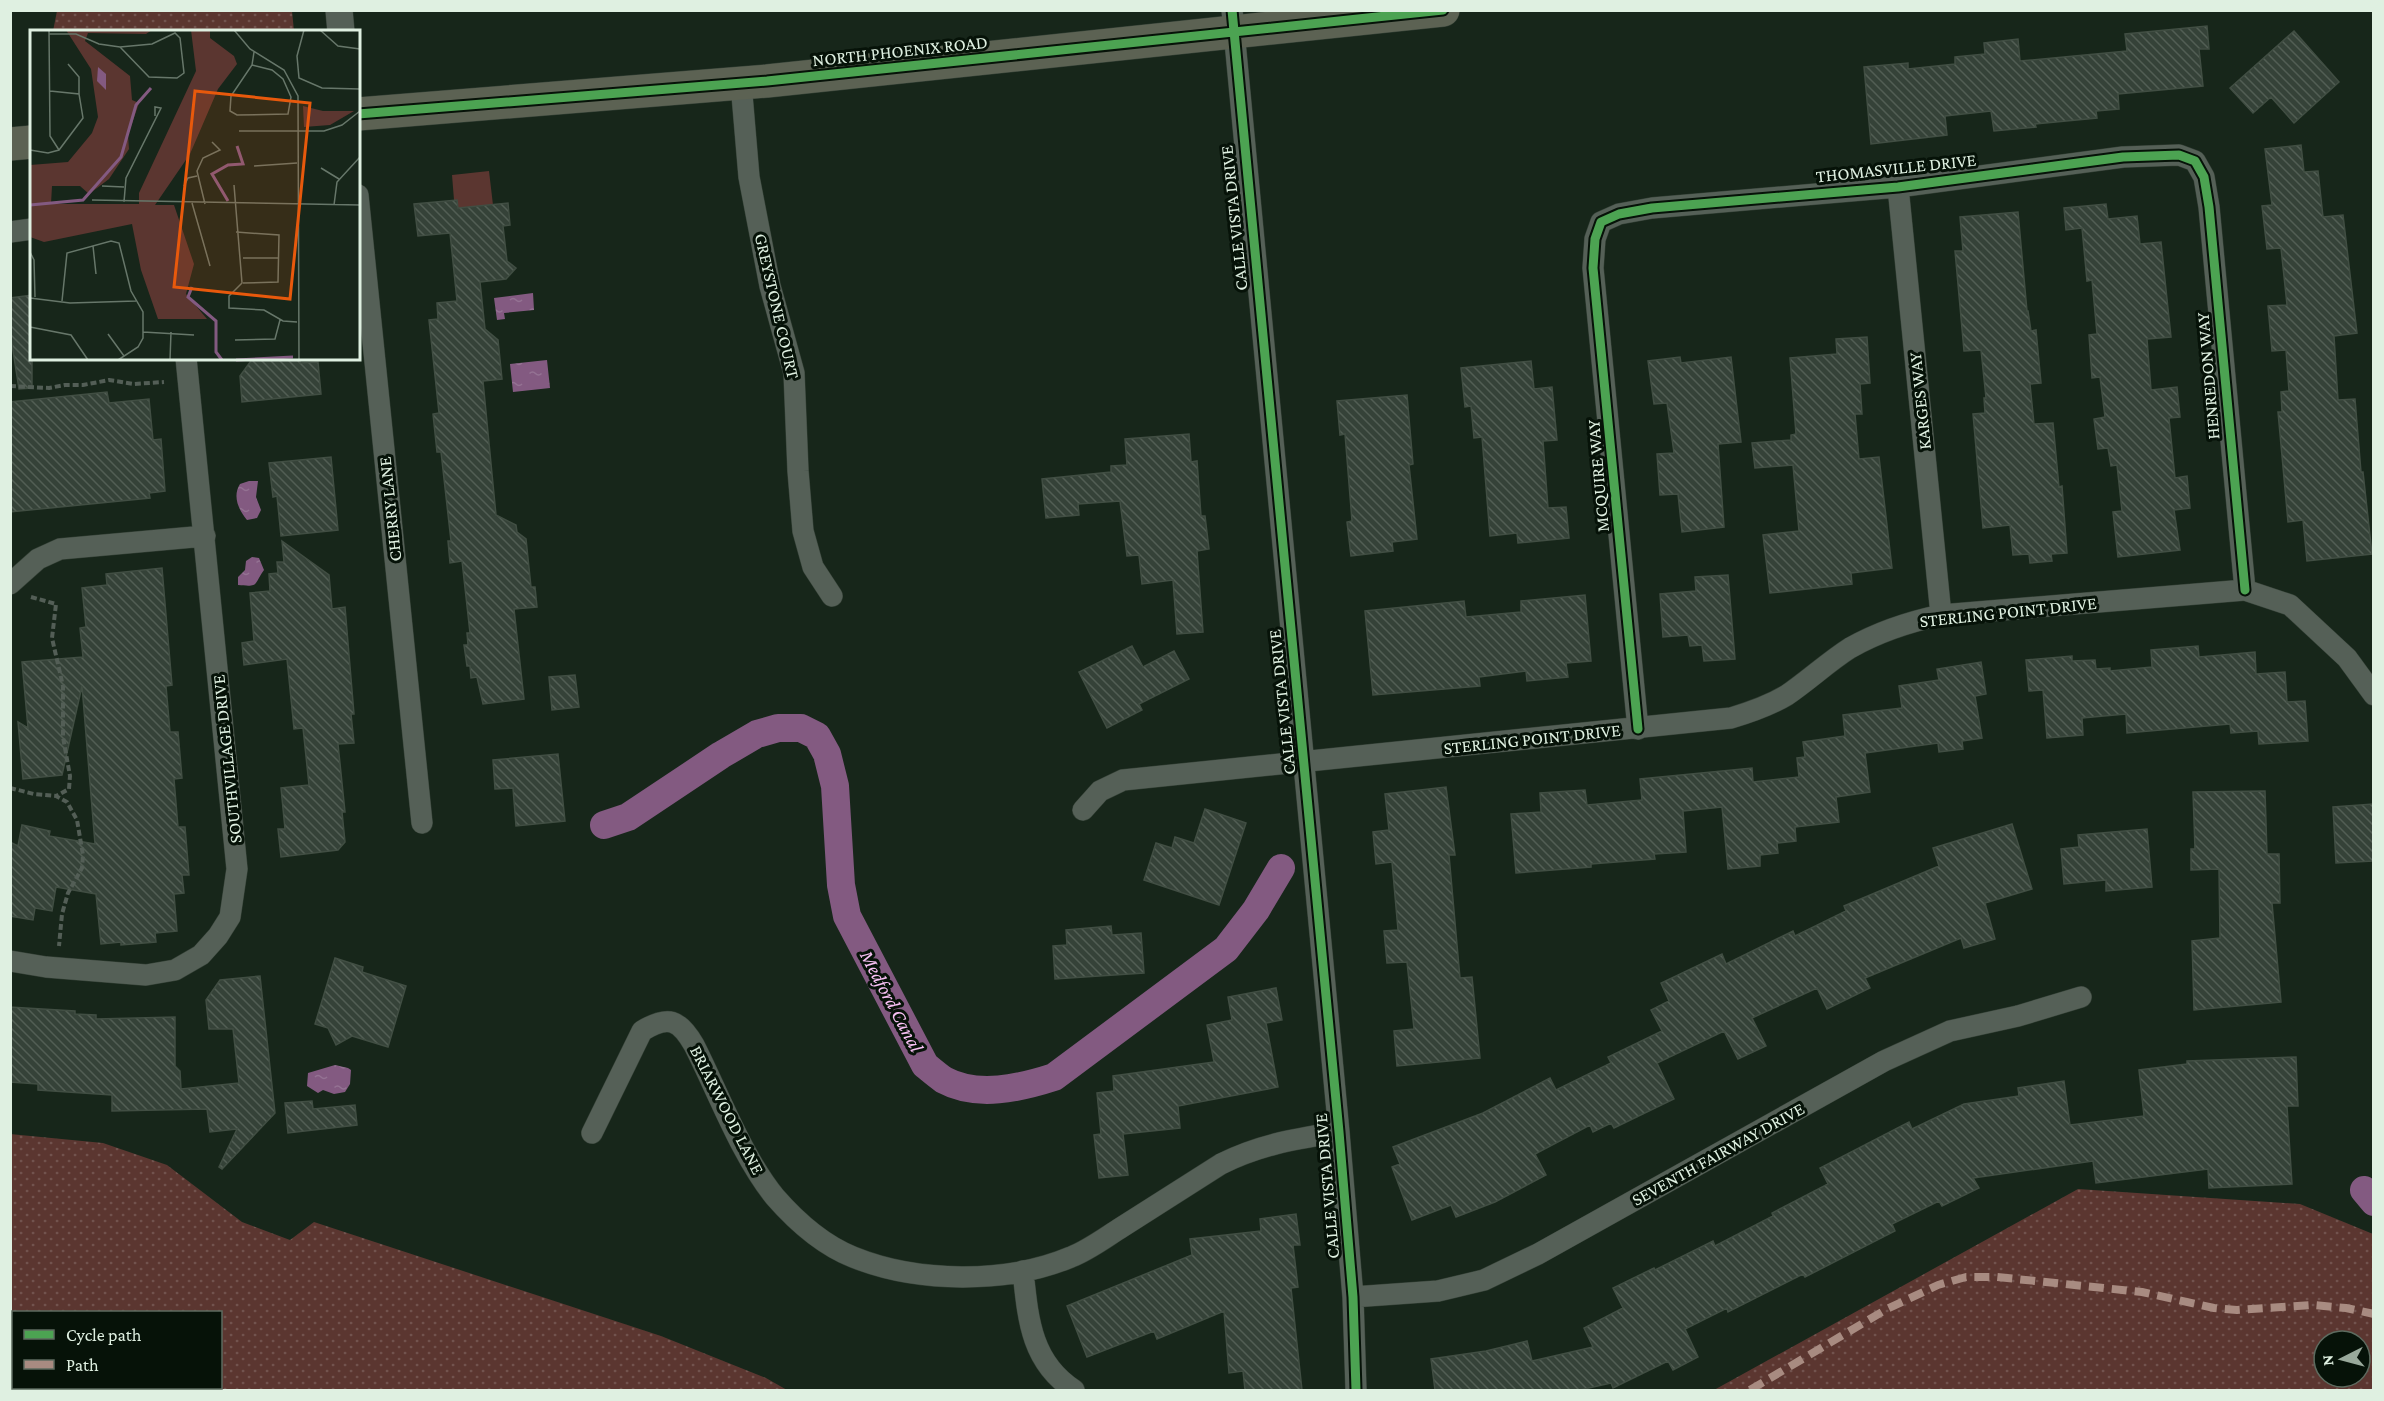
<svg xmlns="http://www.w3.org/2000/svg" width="2384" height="1401" viewBox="0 0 2384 1401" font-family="'Crimson Pro',serif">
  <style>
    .grass { fill: url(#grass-dots); fill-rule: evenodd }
    .garden { fill: #5b3630 }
    .water { fill: url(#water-ripples) }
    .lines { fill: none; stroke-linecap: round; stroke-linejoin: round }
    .canal { stroke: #835a81; stroke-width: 28 }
    .building { fill: url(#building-back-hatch); stroke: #414e43; stroke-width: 1.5 }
    .minor-casing { stroke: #344036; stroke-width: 22 }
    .tertiary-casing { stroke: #344036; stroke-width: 28 }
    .primary-casing { stroke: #344036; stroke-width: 34 }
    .path { stroke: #535e56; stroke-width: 4; stroke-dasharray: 6 3; stroke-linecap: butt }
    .minor { stroke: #556057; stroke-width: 21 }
    .tertiary { stroke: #556057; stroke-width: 27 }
    .primary { stroke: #5c6253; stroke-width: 33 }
    .quiet { stroke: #a88b81; stroke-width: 8; stroke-dasharray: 15 8; stroke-linecap: butt }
    .cycleway-casing { stroke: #061208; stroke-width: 13 }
    .cycleway { stroke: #4ca352; stroke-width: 9 }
    .labels { text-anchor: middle; stroke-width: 6; stroke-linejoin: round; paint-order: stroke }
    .street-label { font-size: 18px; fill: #dff0e1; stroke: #061208 }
    .water-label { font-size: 20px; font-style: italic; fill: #f8c0f4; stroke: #061208 }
    .inset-river { fill: none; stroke: #835a81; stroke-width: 3 }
    .inset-road { fill: none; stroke: #67776a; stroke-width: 1.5 }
    .view { fill: #e8590c; fill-opacity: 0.15; stroke: #e8590c; stroke-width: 3 }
    .inset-edge { fill: none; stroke: #dff0e1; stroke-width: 3 }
  </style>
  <defs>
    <pattern id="grass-dots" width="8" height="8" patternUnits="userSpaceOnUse" patternTransform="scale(1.5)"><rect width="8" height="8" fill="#5b3630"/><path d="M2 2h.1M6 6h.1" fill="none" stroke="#72534e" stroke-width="1.8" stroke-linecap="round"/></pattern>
    <pattern id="water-ripples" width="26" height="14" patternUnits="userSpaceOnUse" patternTransform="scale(1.5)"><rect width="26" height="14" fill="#835a81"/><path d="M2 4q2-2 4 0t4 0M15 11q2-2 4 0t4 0" fill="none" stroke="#947293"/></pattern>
    <pattern id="building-back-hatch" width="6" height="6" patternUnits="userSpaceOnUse" patternTransform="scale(1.5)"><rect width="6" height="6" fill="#354238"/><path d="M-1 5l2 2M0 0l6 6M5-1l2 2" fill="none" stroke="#525e54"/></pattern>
  </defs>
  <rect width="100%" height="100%" fill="#17261a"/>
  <path class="grass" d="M57,11H292L294,31H53Z
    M10,1134L103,1143L167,1165L242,1222L290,1240L314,1222L661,1336L766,1378L787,1390H11ZM14,1312H220V1388H14Z
    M2078,1189L2300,1204L2373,1234V1390H1714ZM2324,1341H2360V1377H2324Z"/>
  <path class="garden" d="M489,171L493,205L458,208L457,200H454L452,175Z"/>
  <path class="water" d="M533,293L534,310L504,313L505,319L497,320L494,298Z
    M547,360L550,388L513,392L510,364Z
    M249,481H258L256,497L261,510L257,518L247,520C239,510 232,497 240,484Z
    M252,557L259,558L264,570C253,585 260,587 238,585V577L245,570L246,561Z
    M335,1065L348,1068L351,1070L350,1084L345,1092L334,1094L323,1090L318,1093L307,1086L308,1073Z"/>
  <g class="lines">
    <path class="canal" d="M604,825L628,817L721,755L757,734L778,728H801L817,736L827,754L835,786L841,885L847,916L925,1065C931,1070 938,1076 944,1080C977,1098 1020,1088 1054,1077L1226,949L1256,910L1281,868
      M2364,1190L2374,1202"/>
  </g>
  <path class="building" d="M2207,26L2209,49H2199L2203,86L2118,94L2119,109L2096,111L2097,118L2035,124L2036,127L1994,131L1991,111L1945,116L1947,135L1871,144L1864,67L1908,63V69L1955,64V57L1985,54L1984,43L2018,39L2020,61L2127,51L2125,34Z
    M2294,31L2339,82L2294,123L2271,97L2253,113L2230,88Z
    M2301,145L2304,172L2318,171L2323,217L2343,215L2357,333L2334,336L2338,400L2355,399L2361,472H2363L2372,554L2307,561L2303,520L2288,522L2278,412H2282L2281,392L2289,391L2286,350L2272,351L2268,306L2287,305L2281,248L2267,249L2262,206L2272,205L2265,149Z
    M457,200L458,208L508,203L510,225L503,226L507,261L516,268L506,279L480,282L485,329L498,340L502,379L483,381L496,515L516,525L517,532L526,539L531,587H535L537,607L514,609L524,699L483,704L477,677L471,678L470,666H467L464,645H468L467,633H470L462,561L450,563L448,541H451L441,452H437L433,414L439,413L429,320L438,319L437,303L457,301L450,233L418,236L414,204Z
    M2106,204L2108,219L2137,216L2140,244L2161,242L2171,337L2147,339L2151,390L2177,387L2180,417L2169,418L2175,478L2187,476L2190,508L2174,510L2180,550L2118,557L2113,512L2122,511L2117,465L2111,466L2108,448L2098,449L2094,419L2105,417L2100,377L2092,378L2089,335L2097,334L2092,280L2087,281L2082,228L2066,230L2064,208Z
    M2018,212L2027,311H2028L2031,331L2036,330L2041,383L2030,384L2034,424L2053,423L2059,487L2062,486L2067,553L2051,554L2052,561L2030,563L2029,554L2013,555L2010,525L1983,528L1973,414L1985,413L1984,398H1986L1981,350L1964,351L1955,251H1963L1960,217Z
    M32,295V388L19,389L10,332V298Z
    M1867,337L1870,383L1860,384L1862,414H1855L1859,459L1879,457L1892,568L1851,573L1852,584L1770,593L1763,535L1799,531L1793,465L1755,468L1752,443L1791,440V435L1796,434L1790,358L1837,354L1836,339Z
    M1680,357L1681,363L1731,357L1741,442L1718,444L1724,527L1682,532L1678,494L1660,495L1657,454L1674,453L1667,403L1654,404L1648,361Z
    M253,358H300V363L318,362L321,394L242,402L240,376Z
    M1531,361L1534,389L1552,387L1557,440L1543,441L1548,508L1566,507L1569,538L1518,543L1517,533L1490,536L1482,437L1474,438L1471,406L1465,407L1461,368Z
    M107,392L109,403L149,399L153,440L161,439L165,491L149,493L150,498L10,512V402Z
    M1407,395L1413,464L1409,465L1417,539L1392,542L1393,551L1351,556L1347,522L1352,521L1345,434L1340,435L1337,401Z
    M1189,434L1191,462L1197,461L1201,516H1205L1209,549L1197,551L1203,632L1177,634L1173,580L1142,584L1139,555L1127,556L1120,501L1078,504L1079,515L1046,518L1042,479L1111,472V466L1127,465L1125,439Z
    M331,457L338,530L281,536L277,496L273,497L269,463Z
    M282,541L329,575L332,609L345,607L354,714H351L354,743L338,744L345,812H342L345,842L338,850L281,857L278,829H285L281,788L309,785L303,728L294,729L287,659L244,665L242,643L254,641L250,593L270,591L269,574L278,573L277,562H284Z
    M162,568L172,685L166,686L170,732H178L182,778L174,779L178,827H185L189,875H182L184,893L174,894L177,931L155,933L156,942L121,945V942L101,944L96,894L56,887L52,911L35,908L33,920L10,916V842L18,846L22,825L50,831L49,836L95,844L82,686L62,775L23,779L18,722L28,728L22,662L83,657L80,628L86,627L82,588L107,585L106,574Z
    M1728,575L1735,659L1704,661L1702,645L1690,646L1688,635L1663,637L1660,594L1696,591L1695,577Z
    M1585,595L1591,661L1566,663L1568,677L1527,681L1526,671L1479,677L1480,686L1373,695L1365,611L1464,601L1466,617L1521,612V601Z
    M1132,646L1143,667L1174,651L1189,679L1139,704L1142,710L1107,728L1079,672Z
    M2198,646L2199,657L2255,652L2256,674L2285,672L2287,702L2305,701L2308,741L2259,744L2258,731L2231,733L2230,724L2127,733L2126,714L2082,718L2083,735L2047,738L2043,690L2029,691L2026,660L2072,656V661L2095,660L2096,669L2110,668V671L2152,667L2151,650Z
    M1981,662L1986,694L1975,696L1982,738L1962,741L1963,749L1939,752L1938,743L1865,753L1870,792L1836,797L1839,822L1795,827L1796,841L1777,843L1778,853L1760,855V866L1728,869L1722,807L1683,811L1686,852L1654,854L1655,859L1591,864V867L1516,873L1511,814L1541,812L1540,793L1585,790L1587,805L1642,800L1640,779L1752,768L1753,782L1799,777L1797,758L1805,757L1803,742L1845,736L1843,715L1902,708L1899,686L1939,680L1937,669Z
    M575,675L579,707L552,710L549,677Z
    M558,754L565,821L516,826L513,788L495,789L493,760Z
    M1446,787L1455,855H1449L1460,978L1472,977L1480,1058L1397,1066L1394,1031L1414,1029L1407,962L1387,963L1384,931L1398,930L1392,862L1376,864L1373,832L1389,830L1385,794Z
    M2265,791L2267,854H2279L2280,903H2272L2281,1002L2194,1010L2192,941L2220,938L2219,869L2191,870V849H2195L2193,792Z
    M2373,804V861L2336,863L2333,807Z
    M1205,809L1246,823L1219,905L1144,880L1156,843L1172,848L1175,837L1194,843Z
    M2012,824L2032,889L1985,903L1995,939L1964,948L1961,938L1865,978L1870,988L1827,1009L1817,988L1752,1018L1766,1046L1738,1059L1724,1031L1657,1063L1674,1099L1614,1128L1611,1123L1593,1132L1590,1125L1535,1154L1546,1175L1495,1202L1456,1217L1451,1205L1412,1220L1392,1167L1400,1164L1393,1147L1483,1113L1550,1078L1556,1090L1611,1063L1608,1057L1662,1031L1651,1010L1669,1001L1661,983L1722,954L1726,964L1793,931L1795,936L1846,911L1844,906L1939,866L1933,848Z
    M2147,829L2152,887L2106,891V880L2064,884L2061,849L2079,847L2078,835Z
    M1111,926L1112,935L1141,933L1144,973L1055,979L1053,946L1067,945L1066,930Z
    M335,958L363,967L362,972L406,986L388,1047L352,1036L336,1045L328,1028L315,1024Z
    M260,976L275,1113L222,1169L219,1167L237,1129L210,1132L207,1109L112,1111V1095L38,1090V1084L10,1082V1007L75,1011V1014L96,1015V1019L175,1017V1066L180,1071L181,1089L239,1083L233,1029H209L206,1000L220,980Z
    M1276,988L1282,1020L1266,1023L1278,1087L1178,1106L1180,1128L1123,1134L1128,1175L1099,1178L1094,1135L1101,1134L1097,1093L1114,1091L1113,1076L1214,1062L1207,1025L1232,1020L1228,997Z
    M2296,1057L2298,1106H2287L2292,1184L2209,1188L2208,1169L2096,1183L2093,1161L1973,1178L1979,1188L1942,1206L1939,1201L1892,1224L1895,1231L1805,1277L1803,1274L1728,1312L1727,1308L1685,1329L1698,1357L1673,1370L1668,1361L1613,1388L1611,1383L1580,1390H1435L1431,1359L1486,1351L1527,1341L1532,1361L1593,1347L1584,1328L1623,1308L1613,1288L1654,1268L1655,1270L1713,1241L1715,1246L1773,1216L1772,1213L1828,1184L1820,1168L1909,1122L1912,1129L1964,1104L2019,1096L2018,1088L2064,1081L2070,1125L2144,1116L2139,1070L2187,1064V1061Z
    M312,1101L313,1109L355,1105L357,1125L288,1133L285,1103Z
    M1296,1214L1300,1245H1293L1298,1287L1291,1288L1302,1390H1245L1243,1371L1229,1373L1224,1311L1157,1339L1154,1331L1087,1357L1067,1306L1192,1255L1190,1239L1261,1231L1260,1219Z"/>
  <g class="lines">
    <g class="minor-casing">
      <path id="minor" d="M1232,10L1339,1132L1353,1297L1356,1390
        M741,83L749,177L770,286L794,373L798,471L803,531L813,567L832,596
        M1898,187L1941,615
        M358,195L422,823
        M10,232L32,229
        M10,584L38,559L60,549L205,536
        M1638,729L1593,268L1595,239L1601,222L1619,214L1652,208L1898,187L2123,157L2179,155L2195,161L2204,177L2209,207L2245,590
        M1083,810L1100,791L1123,780L1731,718C1751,712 1769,706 1787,695C1809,680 1828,662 1850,648C1880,631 1908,622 1941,615L2245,590L2290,605L2347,658L2374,695
        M10,961L46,967L146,975L175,970L201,955L218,936L230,917L237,869L186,358
        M592,1133L642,1031C668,1015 679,1019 694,1045C718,1092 742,1157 775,1197C796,1221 823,1245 853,1257C917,1283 1007,1284 1071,1257C1089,1250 1106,1237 1122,1227C1155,1206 1188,1185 1221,1164C1261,1144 1296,1139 1339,1132
        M1023,1271C1028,1319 1031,1362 1074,1390
        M1353,1297L1438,1291L1484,1280L1538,1254L1884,1061L1950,1031L2018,1016L2081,997"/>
    </g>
    <g class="tertiary-casing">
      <path id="tertiary" d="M339,10L341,32"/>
    </g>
    <g class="primary-casing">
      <path id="primary" d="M358,114L767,81L1443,10
        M10,144L32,142"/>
    </g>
    <path class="path" d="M10,386L49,388L65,385H83L109,380L134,384L164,382
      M31,597L56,604L52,638L63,686V737L70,776L69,789L56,796
      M10,788L34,794L56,796L67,802L77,820L83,855L82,868L68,893L62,914L59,946"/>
    <use href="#minor" class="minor"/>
    <use href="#tertiary" class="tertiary"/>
    <use href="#primary" class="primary"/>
    <path class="quiet" d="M1750,1390L1887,1309L1938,1285L1966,1277H1997L2142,1292L2214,1308L2237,1310L2313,1305L2346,1308L2374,1314"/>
    <g class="cycleway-casing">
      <path id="cycleway" d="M1232,10L1339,1132L1353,1297L1356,1390
        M358,114L767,81L1443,10
        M1638,729L1593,268L1595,239L1601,222L1619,214L1652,208L1898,187L2123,157L2179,155L2195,161L2204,177L2209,207L2245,590"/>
    </g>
    <use href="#cycleway" class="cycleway"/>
  </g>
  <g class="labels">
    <g class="street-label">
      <text transform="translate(900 51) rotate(-6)" y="6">NORTH PHOENIX ROAD</text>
      <text transform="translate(1896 168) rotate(-6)" y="6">THOMASVILLE DRIVE</text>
      <text transform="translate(1234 218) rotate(-96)" y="6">CALLE VISTA DRIVE</text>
      <text transform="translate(777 306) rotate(77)" y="6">GREYSTONE COURT</text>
      <text transform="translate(2208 376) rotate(-95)" y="6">HENREDON WAY</text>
      <text transform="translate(1920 401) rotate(-96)" y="6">KARGES WAY</text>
      <text transform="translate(1598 476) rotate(-95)" y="6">MCQUIRE WAY</text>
      <text transform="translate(390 509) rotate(-96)" y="6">CHERRY LANE</text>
      <text transform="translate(2008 612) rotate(-6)" y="6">STERLING POINT DRIVE</text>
      <text transform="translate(1282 702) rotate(-96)" y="6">CALLE VISTA DRIVE</text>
      <text transform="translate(1532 739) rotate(-6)" y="6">STERLING POINT DRIVE</text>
      <text transform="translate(227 759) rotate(-96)" y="6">SOUTHVILLAGE DRIVE</text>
      <text transform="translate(727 1110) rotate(63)" y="6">BRIARWOOD LANE</text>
      <text transform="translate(1718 1154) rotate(-29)" y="6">SEVENTH FAIRWAY DRIVE</text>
      <text transform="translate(1327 1186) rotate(-95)" y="6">CALLE VISTA DRIVE</text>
    </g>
    <g class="water-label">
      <text transform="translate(892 1001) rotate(62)" y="7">Medford Canal</text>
    </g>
  </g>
  <g transform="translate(30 30)">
    <rect width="330" height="330" fill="#17261a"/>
    <path d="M36,0H122L116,4L58,3L55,11L100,46L102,70L109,73L98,105L99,119L79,149L59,164L50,156H22L21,174H109V163L166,41L161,0H180V8L204,26L207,34L188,59L160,124L125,175H144L164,234L156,264L177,289H128L111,240L102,194L14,212L0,207V135L38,132L62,103L68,87L61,39ZM273,76L293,81H324L300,95L274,97Z" fill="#5b3630"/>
    <path d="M68,37L76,44V60L67,51Z" fill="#835a81"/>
    <path class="inset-river" d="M198,171L182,144L198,135L213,134L207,116M0,175L53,170L91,127L106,75L121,58M162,257L158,267L186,291V322L192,330M206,330L263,327"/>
    <path class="inset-road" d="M19,0L20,106L29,120M204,0L220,19L254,40L268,66L269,330M274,0L267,26L269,48L292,58L330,59M290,0L308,16L330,19M19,4H46L69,14L90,17L122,14L145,3L150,8L154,43L147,48L119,47L90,17M38,34L49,47V64M222,35L242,40L253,49L261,67L258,84L207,85L200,81L201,66L222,35L224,22M209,101H294L312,95L330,81M0,120L18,123L29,120L53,88L49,64L20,61M224,136L267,133M291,138L309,149M204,155L212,253L199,266V278L234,280L253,291L267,292M72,156L94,157M154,156L158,148L167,146M62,170L330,175M94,172L96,148L131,78L125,77V86M162,173L180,236M175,174L167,141L173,128L190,120L182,112M304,175L307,152L330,127M206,202L249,205L248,252L213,253M63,216L66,244M0,222L4,230L5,267M213,228H248M0,268L40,273L106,271M32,271L37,223L81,211L89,213L101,261L113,282V308L108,317L88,330M0,297L41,305L58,330M113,302L164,305M78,304L94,326M205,310L245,309L250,290M140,330L141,302"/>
    <path class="view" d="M165,61L280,73L260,269L144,257Z"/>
    <rect width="330" height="330" class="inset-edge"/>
  </g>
  <rect width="2384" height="1401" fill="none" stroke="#dff0e1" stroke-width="24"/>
  <rect x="12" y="1311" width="210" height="78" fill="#061208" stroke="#5d6b5f" stroke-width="1.5"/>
  <rect x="24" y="1330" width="30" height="9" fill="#4ca352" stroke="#5d6b5f" stroke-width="1.5"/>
  <text x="66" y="1341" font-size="18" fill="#dff0e1">Cycle path</text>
  <rect x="24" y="1360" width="30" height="9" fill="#a88b81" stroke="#5d6b5f" stroke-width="1.5"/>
  <text x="66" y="1371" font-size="18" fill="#dff0e1">Path</text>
  <g transform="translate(2342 1359) rotate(264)"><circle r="28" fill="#061208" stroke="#5d6b5f" stroke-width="1.5"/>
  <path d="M0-4.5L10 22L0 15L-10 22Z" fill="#99a99b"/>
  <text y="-9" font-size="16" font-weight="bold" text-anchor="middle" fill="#dff0e1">N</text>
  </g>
</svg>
